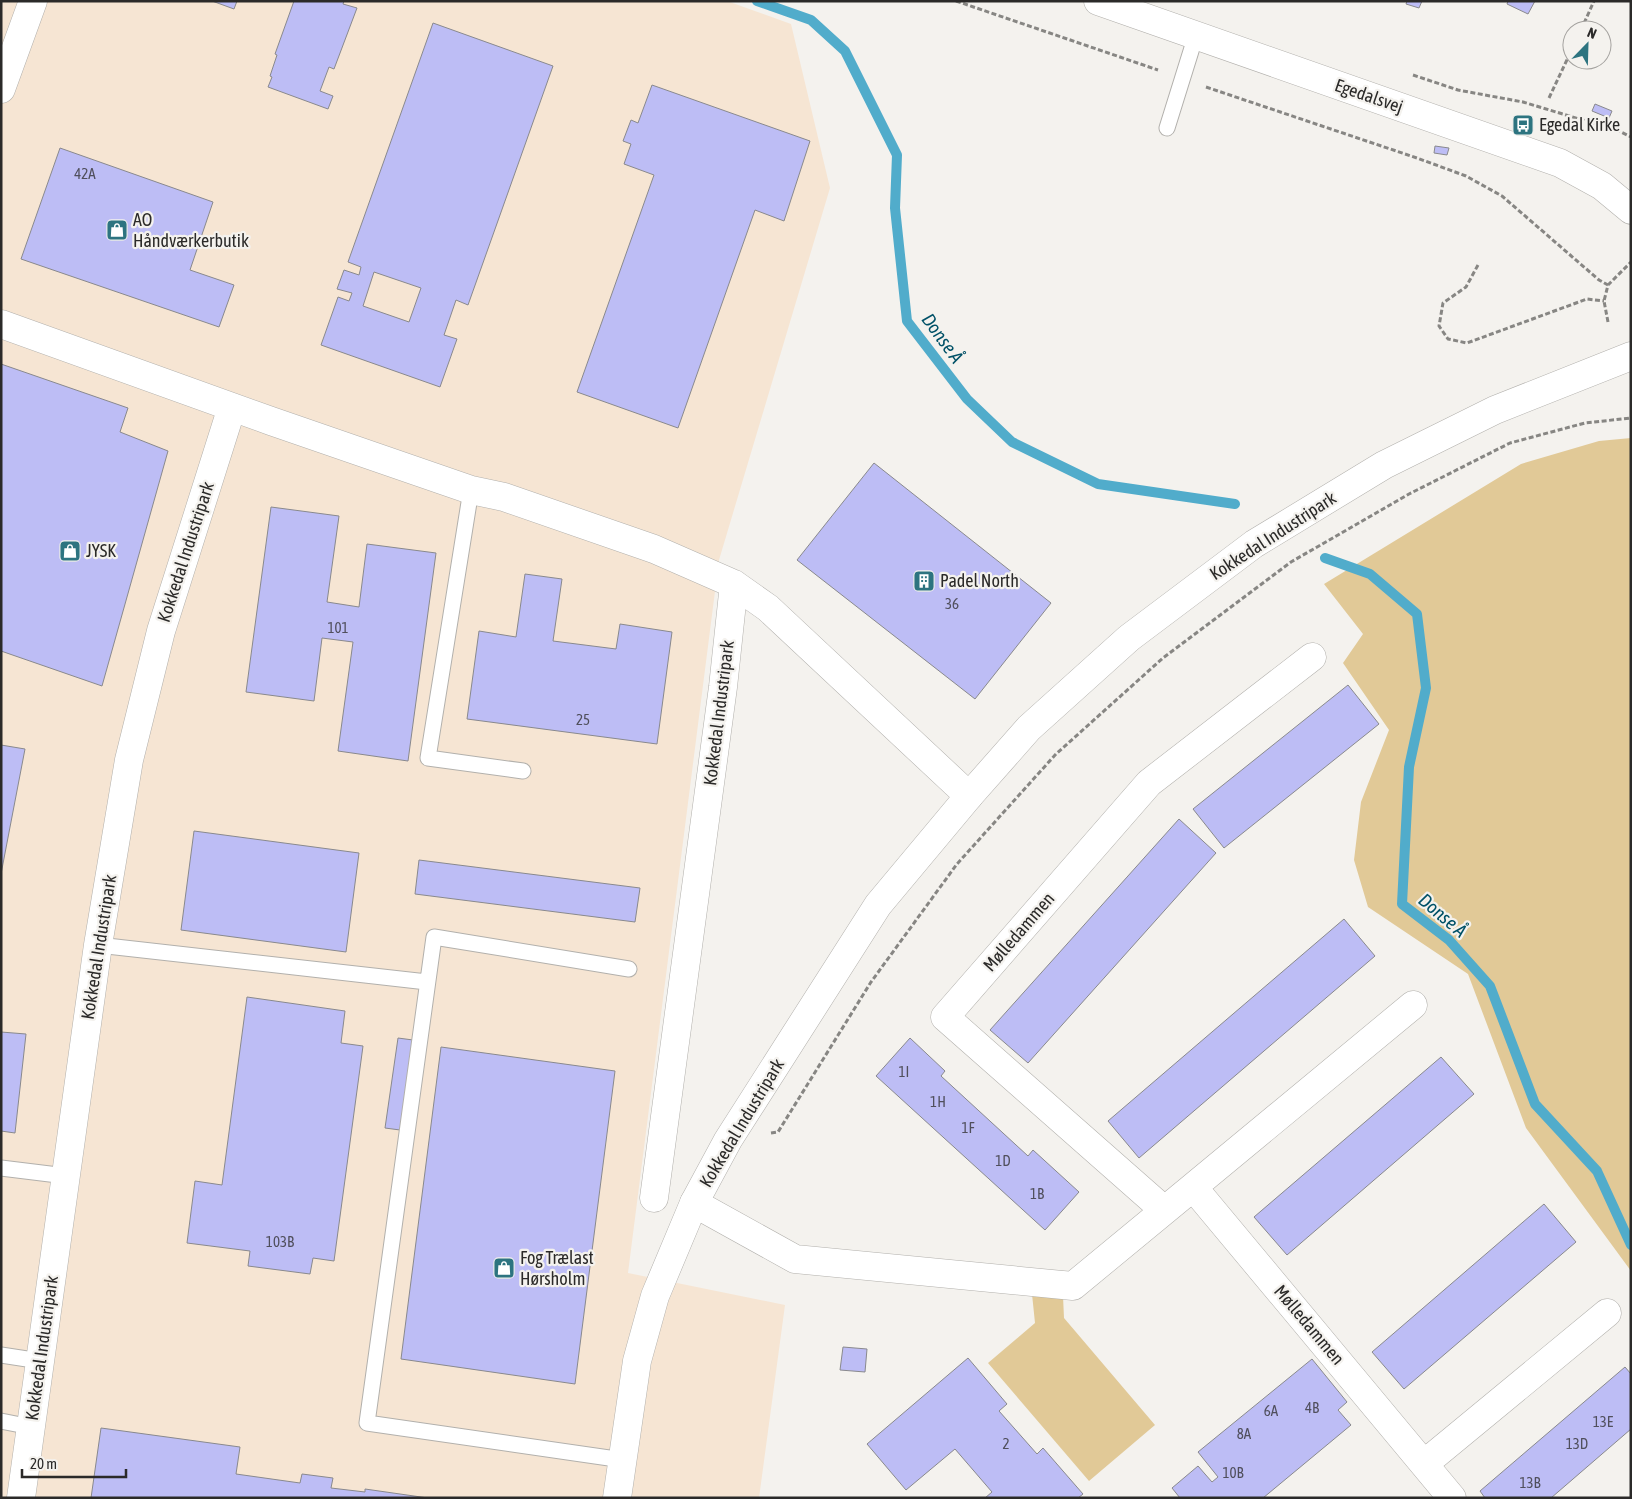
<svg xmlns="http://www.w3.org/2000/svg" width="1632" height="1499" viewBox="0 0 1632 1499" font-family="'Asap Condensed',sans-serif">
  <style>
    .industrial { fill: #f6e5d3 }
    .green { fill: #e1c997 }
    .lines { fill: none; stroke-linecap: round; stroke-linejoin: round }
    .stream { stroke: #51accb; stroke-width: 10 }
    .building { fill: #bdbdf5; stroke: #89898d; fill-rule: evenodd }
    .lane-casing { stroke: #b2b0ac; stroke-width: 17 }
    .street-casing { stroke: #b2b0ac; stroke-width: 29 }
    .secondary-casing { stroke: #b2b0ac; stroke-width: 29 }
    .path { stroke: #878683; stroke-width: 3; stroke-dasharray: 5 2.5; stroke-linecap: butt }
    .lane { stroke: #fff; stroke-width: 15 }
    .street { stroke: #fff; stroke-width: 28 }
    .secondary { stroke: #fff; stroke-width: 28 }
    .labels { text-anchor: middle; stroke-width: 4.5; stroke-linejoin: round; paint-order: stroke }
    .number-label { font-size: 15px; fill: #504f5c }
    .street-label { font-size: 18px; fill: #2b2a29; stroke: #f4f2ee }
    .poi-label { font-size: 18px; fill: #2b2a29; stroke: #f4f2ee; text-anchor: start }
    .water-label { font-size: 19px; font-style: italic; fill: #005167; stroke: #f4f2ee }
  </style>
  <rect width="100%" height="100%" fill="#f4f2ee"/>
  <path class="industrial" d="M1,1H727L791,24L830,188L719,560L628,1273L785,1305L759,1498H1Z"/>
  <path class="green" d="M1631,438V1271L1526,1128L1468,974L1368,907L1354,860L1361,802L1389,730L1343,663L1363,634L1324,584L1521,464L1599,441Z
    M1032,1294L1063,1296L1064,1318L1155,1425L1089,1481L988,1363L1035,1323Z"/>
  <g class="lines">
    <path class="stream" d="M757,1L811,20L845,51L897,155L895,208L907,321L967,399L1012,442L1098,484L1235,504
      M1325,558L1370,574L1417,614L1426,688L1409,767L1402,904L1449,940L1490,986L1535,1104L1597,1171L1631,1245"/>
  </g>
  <path class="building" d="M212,1H237L234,9Z
    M294,1H344L343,4L357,8L334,69L329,67L320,91L333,96L328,109L268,87L272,77L270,76L277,55L275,54Z
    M1407,1H1422L1419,8L1406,4Z
    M1508,1H1535L1528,14L1507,4Z
    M433,23L553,66L468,305L456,300L444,335L457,339L440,387L321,345L338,297L349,301L352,293L337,289L344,270L359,275L361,267L348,262ZM374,272L421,288L409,322L363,306Z
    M652,85L810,141L784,221L755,210L678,428L577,392L654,175L624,164L631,144L623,141L631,120L638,123Z
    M1595,104L1612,111L1609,118L1592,111Z
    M1435,146L1449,148L1447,155L1434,153Z
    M60,148L213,202L190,270L234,285L219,327L21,259Z
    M1,364L128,408L120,432L168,451L102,686L1,651Z
    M874,463L1051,603L975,699L797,560Z
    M271,507L339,516L327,602L359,607L367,544L436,553L408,761L338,751L353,642L322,638L314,701L246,692Z
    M525,574L562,579L553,641L616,649L620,624L672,632L657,744L467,719L479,631L516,637Z
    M1348,685L1379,724L1224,848L1193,809Z
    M1,745L25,749L1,874Z
    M1179,819L1216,853L1028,1063L990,1030Z
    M194,831L359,853L346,952L181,930Z
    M419,860L640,888L635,922L415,894Z
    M1344,919L1375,956L1139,1158L1108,1121Z
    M247,997L345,1011L341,1043L363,1046L334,1261L313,1258L310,1274L248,1266L250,1251L187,1243L195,1181L222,1185Z
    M1,1032L26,1034L15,1133L1,1131Z
    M398,1038L413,1040L400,1130L385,1128Z
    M910,1038L945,1071L941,1076L1028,1156L1033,1150L1079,1192L1045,1230L876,1076Z
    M441,1047L615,1071L575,1384L401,1359Z
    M1441,1057L1474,1094L1287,1255L1254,1217Z
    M1544,1204L1576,1242L1404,1389L1372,1352Z
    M843,1347L867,1349L865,1372L840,1370Z
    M968,1358L1007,1404L999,1411L1037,1454L1043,1448L1083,1494L1078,1498H985L992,1492L955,1449L906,1490L867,1444Z
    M1312,1359L1347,1402L1338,1410L1351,1425L1263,1498H1180L1172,1488L1198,1466L1212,1482L1218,1477L1198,1452Z
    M1625,1367L1631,1374V1429L1551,1498H1485L1480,1491Z
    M101,1428L240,1447L236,1474L300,1483L302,1474L333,1478L331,1488L365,1492V1489L428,1498H91Z"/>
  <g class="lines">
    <g class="lane-casing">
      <path id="lane" d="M1167,128L1196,35
        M471,490L428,758L523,771
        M98,945L427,982
        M1,1168L66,1176
        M1,1355L40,1361
        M1,1421L31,1427
        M623,1460L367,1423L434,937L629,969"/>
    </g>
    <g class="street-casing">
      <path id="street" d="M1,89L33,1
        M1,324L271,421L471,490L504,497L654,549L734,584L768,608L969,796
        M1193,1187L1413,1005
        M654,1198L723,687L734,584
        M694,1203L795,1259L1073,1286L1193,1187L1452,1498
        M1164,1210L945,1017L1149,783L1312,657
        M1424,1464L1607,1313
        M21,1498L98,945L129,760L161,631L232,407"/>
    </g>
    <g class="secondary-casing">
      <path id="secondary" d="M1098,1L1560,163L1602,186L1631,210
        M617,1498L637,1361L655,1296L694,1203L728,1140L878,905L969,796L1029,728L1129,638L1254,544L1384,465L1495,410L1631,356"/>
    </g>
    <path class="path" d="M956,1L1158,70
      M1581,30L1594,1
      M1413,75L1458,90L1523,102L1619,131L1631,137
      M1206,87L1417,158L1466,176L1502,196L1599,280L1608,285
      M1549,98L1572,49
      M1478,265L1466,287L1443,303L1439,326L1448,339L1467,343L1587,299L1604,301
      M1608,322L1604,301L1608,285L1631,262
      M771,1133L778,1132L871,982L957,864L1056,754L1163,658L1291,562L1409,494L1510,443L1585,423L1631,418"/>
    <use href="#lane" class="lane"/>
    <use href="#street" class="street"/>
    <use href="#secondary" class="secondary"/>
  </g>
  <defs>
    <g id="bus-square" transform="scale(1.125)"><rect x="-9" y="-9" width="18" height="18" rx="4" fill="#2d7480" stroke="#f4f2ee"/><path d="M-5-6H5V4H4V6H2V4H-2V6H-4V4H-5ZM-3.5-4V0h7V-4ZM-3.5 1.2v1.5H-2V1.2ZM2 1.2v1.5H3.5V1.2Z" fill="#fff"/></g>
    <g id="shop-square" transform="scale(1.125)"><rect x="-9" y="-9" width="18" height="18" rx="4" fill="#2d7480" stroke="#f4f2ee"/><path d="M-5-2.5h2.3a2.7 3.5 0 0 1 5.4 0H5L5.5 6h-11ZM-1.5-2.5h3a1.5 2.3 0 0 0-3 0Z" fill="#fff"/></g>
    <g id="building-square" transform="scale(1.125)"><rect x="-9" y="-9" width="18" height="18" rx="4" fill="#2d7480" stroke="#f4f2ee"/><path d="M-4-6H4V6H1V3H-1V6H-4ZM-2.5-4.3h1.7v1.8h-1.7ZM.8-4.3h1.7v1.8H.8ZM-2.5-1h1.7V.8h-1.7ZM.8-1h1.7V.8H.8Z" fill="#fff"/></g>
  </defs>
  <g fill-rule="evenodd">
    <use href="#bus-square" x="1523" y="125"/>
    <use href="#shop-square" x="117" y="230"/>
    <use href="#shop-square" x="70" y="551"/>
    <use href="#building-square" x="924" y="581"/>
    <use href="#shop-square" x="504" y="1268"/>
  </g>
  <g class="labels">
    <g class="number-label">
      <text x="85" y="179">42A</text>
      <text x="952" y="609">36</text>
      <text x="338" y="633">101</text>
      <text x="583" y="725">25</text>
      <text x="904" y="1077">1I</text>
      <text x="938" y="1107">1H</text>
      <text x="968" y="1133">1F</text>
      <text x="1003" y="1166">1D</text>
      <text x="1037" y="1199">1B</text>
      <text x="280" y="1247">103B</text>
      <text x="1312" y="1413">4B</text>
      <text x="1271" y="1416">6A</text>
      <text x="1603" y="1427">13E</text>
      <text x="1244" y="1439">8A</text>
      <text x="1006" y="1449">2</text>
      <text x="1577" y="1449">13D</text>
      <text x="1233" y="1478">10B</text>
      <text x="1530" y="1488">13B</text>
    </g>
    <g class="street-label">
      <text transform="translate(1369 96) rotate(19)" y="6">Egedalsvej</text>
      <text transform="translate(1273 536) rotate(-33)" y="6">Kokkedal Industripark</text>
      <text transform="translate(186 552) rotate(-72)" y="6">Kokkedal Industripark</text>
      <text transform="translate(719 713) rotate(-83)" y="6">Kokkedal Industripark</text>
      <text transform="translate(1019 932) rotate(-49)" y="6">Mølledammen</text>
      <text transform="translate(99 947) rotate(-81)" y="6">Kokkedal Industripark</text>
      <text transform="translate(742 1123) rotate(-59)" y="6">Kokkedal Industripark</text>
      <text transform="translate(1309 1325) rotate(50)" y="6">Mølledammen</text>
      <text transform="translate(42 1348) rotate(-82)" y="6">Kokkedal Industripark</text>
    </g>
    <g class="poi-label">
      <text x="1539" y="131">Egedal Kirke</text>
      <text x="133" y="226">AO<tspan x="133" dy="21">Håndværkerbutik</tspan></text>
      <text x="86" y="557">JYSK</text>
      <text x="940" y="587">Padel North</text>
      <text x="520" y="1264">Fog Trælast<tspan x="520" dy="21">Hørsholm</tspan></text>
    </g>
    <g class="water-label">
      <text transform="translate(943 338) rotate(54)" y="7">Donse Å</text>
      <text transform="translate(1443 915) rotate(40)" y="7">Donse Å</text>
    </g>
  </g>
  <rect width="1632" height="1499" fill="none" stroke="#2b2a29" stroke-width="5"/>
  <g transform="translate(1587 45) rotate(23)"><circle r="24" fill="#f4f2ee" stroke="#a4a29f"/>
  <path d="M0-4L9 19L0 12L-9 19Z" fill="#2d7480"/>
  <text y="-8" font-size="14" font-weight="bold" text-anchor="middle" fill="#2b2a29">N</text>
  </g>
  <path d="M22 1469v8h104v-8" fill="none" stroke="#2b2a29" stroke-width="2.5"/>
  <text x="30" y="1469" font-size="15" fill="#2b2a29" stroke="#f4f2ee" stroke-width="4" paint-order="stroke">20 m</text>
</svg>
